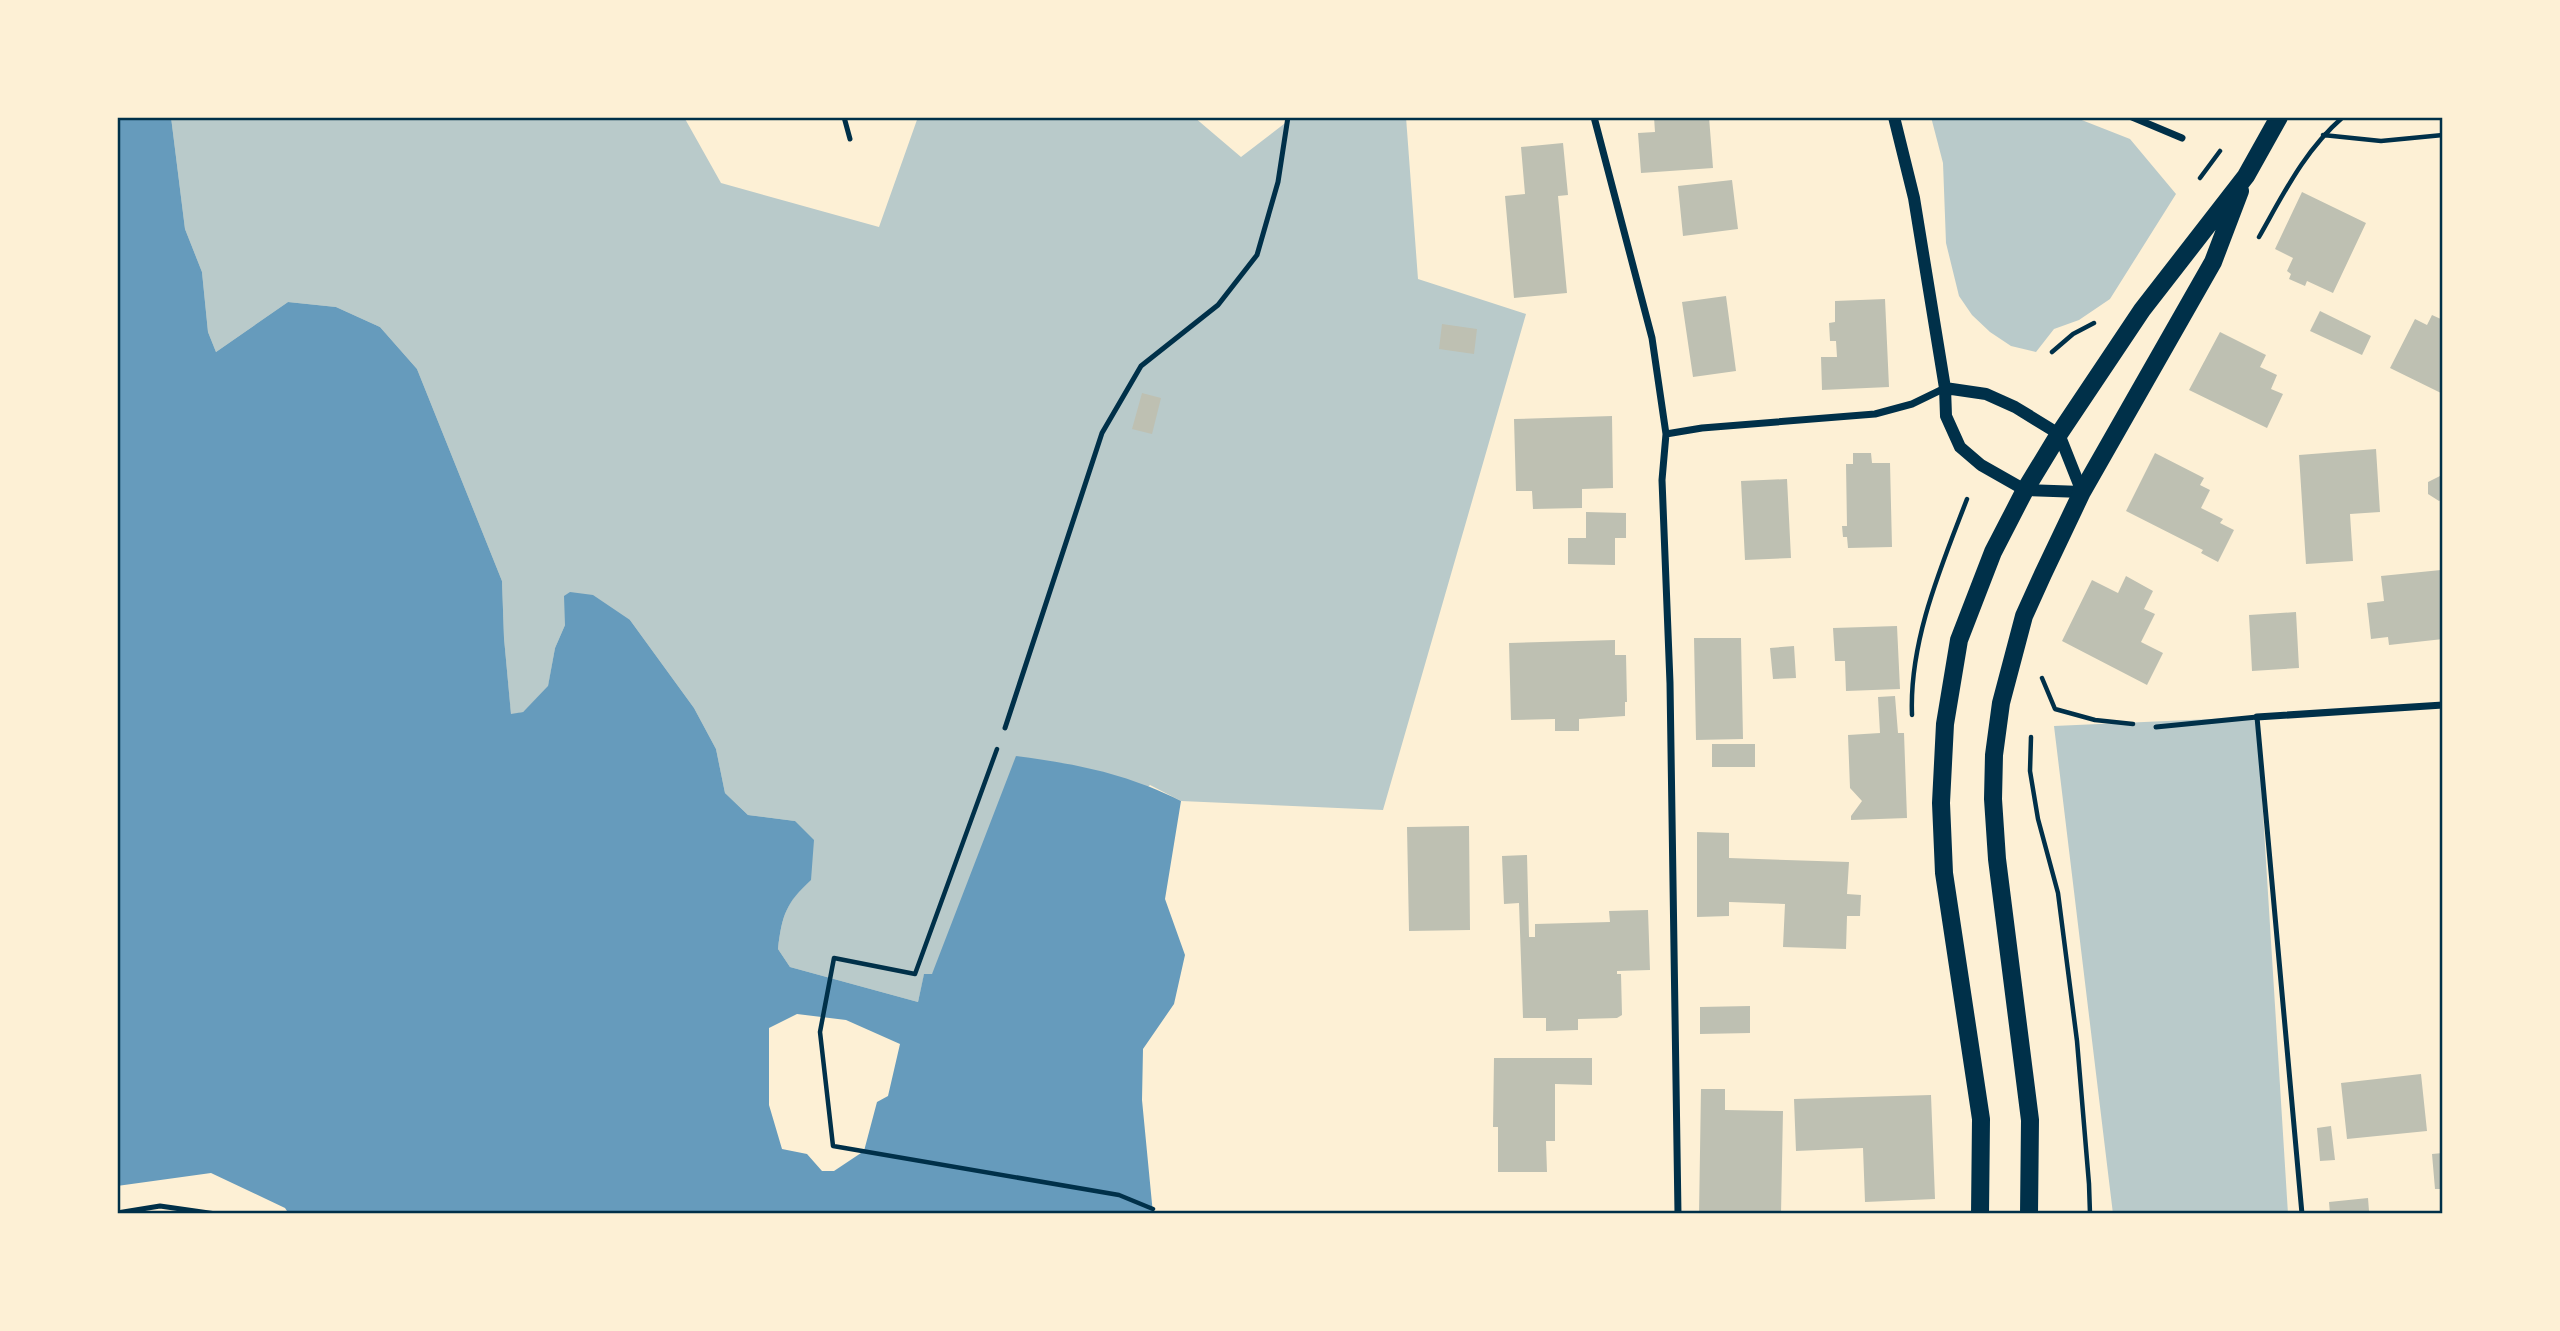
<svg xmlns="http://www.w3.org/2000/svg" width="2560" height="1331" viewBox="0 0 2560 1331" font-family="'Varela Round',sans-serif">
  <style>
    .green { fill: #b9caca }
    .water { fill: #669bbc; fill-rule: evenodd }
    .building { fill: #bec0b2 }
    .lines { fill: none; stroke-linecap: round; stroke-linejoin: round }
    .path { stroke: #003049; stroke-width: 4.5 }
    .service { stroke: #003049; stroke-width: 5 }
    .minor { stroke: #003049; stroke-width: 7 }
    .tertiary { stroke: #003049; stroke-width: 12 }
    .primary { stroke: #003049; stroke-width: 18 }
    .neatline { fill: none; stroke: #003049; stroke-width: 2.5 }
  </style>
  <rect width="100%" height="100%" fill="#fdf0d5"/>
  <path class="green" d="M171,117H684L721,183L879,227L918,117H1194L1241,157L1293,117H1406L1418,279L1526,314L1383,810L1181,801L1150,785L931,975H924L918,1002L790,967L778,949C782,915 786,903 811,879L795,821L748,815L725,793L716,749L694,708L630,620L565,625L555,648L548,687L523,712L511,715L504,638L502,581L417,369L380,327L336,307L288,302L216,352L208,332L202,272L185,229Z
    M1931,117H2074L2130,139L2176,194L2110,299L2079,320L2054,329L2036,352L2011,346L1990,332L1972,315L1959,296L1946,243L1943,163Z
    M2257,717L2288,1214H2113L2054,726Z"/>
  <path class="water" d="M117,117H171L185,229L202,272L208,332L216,352L288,302L336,307L380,327L417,369L502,581L504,638L511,714L523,712L548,686L555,648L565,625L564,596L570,592L593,595L630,620L694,708L716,749L725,793L748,815L795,821L814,840L811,880C786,903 782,915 778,949L790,967L918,1002L924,974H932L1016,756C1076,764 1125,773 1181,801L1165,899L1185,955L1174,1004L1143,1049L1142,1100L1153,1214H289L285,1208L211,1173L117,1186ZM797,1014L846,1020L900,1044L888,1096L877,1102L864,1151L834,1171H822L807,1154L782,1149L769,1105V1028Z"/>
  <path class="building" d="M1654,117H1709L1713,168L1641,173L1638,133L1655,132Z
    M1563,143L1568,195L1558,196L1567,293L1514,298L1505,196L1525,194L1521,147Z
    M1732,180L1738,229L1683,236L1678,186Z
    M2302,192L2366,223L2333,293L2307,281L2305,286L2289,279L2291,274L2287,271L2293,258L2275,249Z
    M1726,296L1736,371L1693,377L1682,302Z
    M1885,299L1889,387L1822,390L1821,357H1837L1836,341H1830L1829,323L1835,322V301Z
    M2320,311L2371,336L2362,355L2310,331Z
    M2432,315L2443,320V394L2390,368L2415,319L2427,325Z
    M1442,324L1477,329L1474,354L1439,349Z
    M2220,332L2266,355L2260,367L2277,375L2271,389L2283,394L2267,428L2189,390Z
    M1142,393L1161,398L1152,434L1132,429Z
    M1612,416L1613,488L1582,489V508L1533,509L1532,491H1516L1514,419Z
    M2376,449L2380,512L2350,514L2353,561L2306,564L2299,455Z
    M1853,453H1871L1872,463H1890L1892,547L1848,548L1847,537H1843L1842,526H1847L1846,464H1853Z
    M2155,453L2204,478L2200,485L2210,490L2201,508L2223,519L2220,523L2234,530L2218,562L2201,553L2203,550L2126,511Z
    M2440,476L2443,477V499L2439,501L2428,494V482Z
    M1787,479L1791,558L1745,560L1741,481Z
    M1586,512L1626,513V538H1615V565L1568,564V538H1586Z
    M2441,570L2443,639L2389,645L2388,637L2371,639L2367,603L2384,601L2381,576Z
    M2126,576L2153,591L2144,609L2155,614L2141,642L2163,653L2147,685L2062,641L2092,580L2118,593Z
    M2296,612L2299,668L2252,671L2249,615Z
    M1897,626L1900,689L1846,691L1845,661H1835L1833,628Z
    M1694,638H1741L1743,739L1696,740Z
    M1615,640V655H1626L1627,702H1625V716L1579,719V731H1555V719L1511,720L1509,643Z
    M1794,646L1796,678L1773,679L1770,648Z
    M1895,696L1898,733H1904L1907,818L1851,820V816L1862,801L1850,788L1848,735L1880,733L1878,697Z
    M1712,744H1755V767H1712Z
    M1469,826L1470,930L1409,931L1407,827Z
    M1697,832L1729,833V858L1849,862L1847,894L1861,895L1860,916H1847L1846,949L1783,947L1785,904L1729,902V916L1697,917Z
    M1527,855L1529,937H1535V924L1610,922L1609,911L1648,910L1650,970L1617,971V974H1621L1622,1015L1617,1018L1578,1019V1030L1546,1031V1018H1523L1519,903L1504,904L1502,856Z
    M1750,1006V1033L1700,1034V1007Z
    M1494,1058H1592V1085L1555,1084V1141H1546L1547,1172H1498V1127H1493Z
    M2421,1074L2427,1131L2347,1139L2341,1083Z
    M1701,1089H1725V1110L1783,1111L1781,1214H1699Z
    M1931,1095L1935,1199L1865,1202L1863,1148L1796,1151L1794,1099Z
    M2331,1126L2335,1160L2320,1161L2317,1128Z
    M2443,1153V1189H2435L2432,1154Z
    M2368,1198L2369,1211H2374V1214H2330L2329,1202Z"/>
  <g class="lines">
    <path class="path" d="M2323,135L2381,141L2443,135
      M2200,178L2220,151
      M2259,237C2284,193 2304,151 2343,117
      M2052,352L2073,334L2094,323
      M2042,678L2055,709L2095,720L2133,724
      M1912,715C1909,641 1941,567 1967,499
      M2031,737L2030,771L2038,819L2058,893L2077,1041L2089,1184L2090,1214
      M997,749L915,974L834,958L820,1032L833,1146L1119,1195L1153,1209"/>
    <path class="service" d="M844,117L850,139
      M2156,727L2257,717L2302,1214
      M1005,728L1102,433L1141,366L1218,305L1257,255L1278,182L1288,117
      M117,1213L160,1206L216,1214"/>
    <path class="minor" d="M1594,117L1652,338L1666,434L1662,480L1670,683L1678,1214
      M2132,117L2182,138
      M1666,434L1702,428L1875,414L1912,404L1945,388
      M2257,717L2443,705"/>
    <path class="tertiary" d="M1894,117L1914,198L1945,388L1946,416L1960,447L1981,465L2025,490L2082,492L2059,434L2015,407L1986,394L1945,388"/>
    <path class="primary" d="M1980,1214L1981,1119L1944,873L1941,803L1945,724L1959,640L1993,552L2025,490L2059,434L2142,310L2246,176L2279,117
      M2029,1214L2030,1120L1997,859L1993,799L1994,755L2001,703L2024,616L2043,574L2082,492L2213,262L2240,191"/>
  </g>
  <rect width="2560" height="1331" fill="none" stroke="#fdf0d5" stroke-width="238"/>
  <rect x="119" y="119" width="2322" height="1093" class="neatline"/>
</svg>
